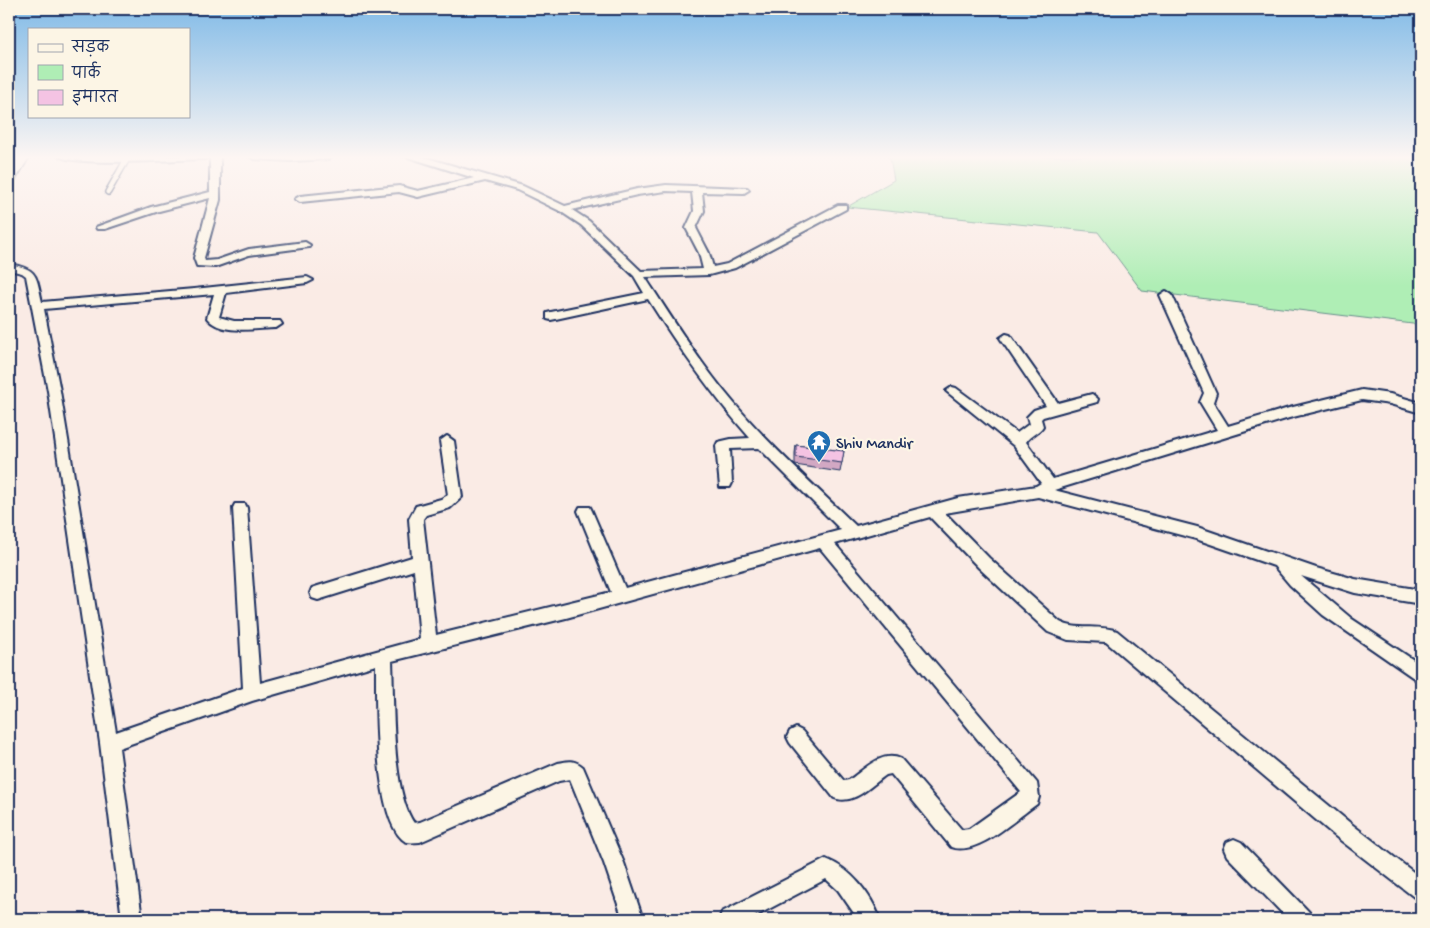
<svg xmlns="http://www.w3.org/2000/svg" width="1430" height="928" viewBox="0 0 1430 928" font-family="'Gochi Hand','Playpen Sans Deva',sans-serif">
  <style>
    .green { fill: #afeeb5; stroke: #658e8a }
    .lines { fill: none; stroke-linecap: round; stroke-linejoin: round }
    .lane-casing { stroke: #1b2f5e; stroke-width: 8 }
    .street-casing { stroke: #1b2f5e; stroke-width: 4 }
    .secondary-casing { stroke: #1b2f5e; stroke-width: 3 }
    .lane { stroke: #fcf5e5; stroke-width: 5 }
    .street { fill: #fcf5e5; fill-rule: evenodd }
    .secondary { fill: #fcf5e5; fill-rule: evenodd }
    .wall { fill: #d2a8c3; stroke: #1b2f5e }
    .building { fill: #f4c3e3; stroke: #1b2f5e }
    .labels { text-anchor: middle; stroke-width: 4.5; stroke-linejoin: round; paint-order: stroke }
    .poi-label { font-size: 16px; fill: #1b2f5e; stroke: #fcf5e5; text-anchor: start }
  </style>
  <rect width="100%" height="100%" fill="#faebe5"/>
  <filter id="ink" filterUnits="userSpaceOnUse"><feTurbulence type="fractalNoise" baseFrequency=".02" numOctaves="2"/><feDisplacementMap in="SourceGraphic" scale="10" xChannelSelector="R" yChannelSelector="G"/><feConvolveMatrix kernelMatrix="1 2 1 2 8 2 1 2 1" color-interpolation-filters="sRGB"/></filter>
  <g filter="url(#ink)">
    <path class="green" d="M888,156H1421V325L1142,291L1098,232L847,207L894,180L890,158Z"/>
    <g class="lines">
      <g class="lane-casing">
        <path id="lane" d="M108,192L127,159"/>
      </g>
      <g class="street-casing">
        <path id="street" d="M59,156H210L205,159C181,159 73,167 59,156Z
          M210,156H220V200L204,258L205,261L217,260L249,249L305,242L310,245L309,247L249,255L215,267L197,266L194,258L210,198L159,211L105,229H97L96,227L151,207L210,192Z
          M249,156H333L328,159L291,161L254,159Z
          M405,156H420L523,186L565,206L637,189L666,185L747,188L749,190L744,193L702,192L704,211L696,228L709,253L713,267L727,264L838,205H846V209L735,268L709,275L645,277C673,320 700,363 733,402C770,446 814,485 856,526L958,498L1036,486L1041,483L1014,446L946,391L952,387L956,388L1017,433L1029,424L1027,417L1034,410L1046,406L1000,338L1006,334L1010,335L1058,403L1092,394L1098,399L1097,402L1043,417L1041,419L1043,426C1039,433 1030,435 1026,442L1053,479L1217,430L1200,402L1204,393L1160,295L1166,291L1172,295L1216,393L1213,402L1228,426L1289,408L1362,390L1390,394L1421,403V413L1390,404L1362,400L1289,418L1054,490L1197,527L1316,568L1355,579L1421,590V604L1355,593L1301,576L1352,619L1421,665V683L1323,615L1290,585L1274,566L1196,539L1038,497L945,513L989,558L1060,622C1076,631 1098,624 1117,631L1349,822L1421,878V900L1414,897L1335,836L1106,642L1068,640L1048,632L979,568L930,517L835,544L1037,783L1039,797L1037,804C1016,818 977,857 951,847L891,774L886,775C871,785 854,806 834,798L790,743L787,737L790,731L796,728L802,731L844,781L849,780C864,770 881,750 901,759L962,830L969,829L1021,792L820,548L566,618L392,661C394,701 391,790 414,823L420,822L558,763C569,761 574,759 583,767L624,863L643,919H623L604,863L570,779L559,781L420,842C414,842 407,844 402,839C374,813 376,703 376,665L252,701L119,748L142,919H122L100,743L48,391L26,276L22,273L9,270V264C38,269 36,275 42,302L194,289L307,277L313,280L307,283L226,293L219,317L234,321H280L282,324L276,328C257,328 221,336 207,318L214,294L44,309L60,391L116,732L243,688L233,508L235,504H245L247,508L260,683L420,639L414,570L318,600L312,598L310,593L312,588L318,586L412,557L409,519L416,506L441,499L448,495L440,441L447,436L454,441L462,497L450,508L426,515L423,519L436,635L611,592L578,511L580,507H590L592,511L625,588L841,530L759,448L730,449L732,483L730,487H720L716,446L718,442L731,439L750,438C712,395 679,348 648,299L551,320L547,319V313L551,312L644,293L634,276L581,225L560,211L517,190L485,181L418,197L399,192L300,202L295,199L300,196L399,186L418,191L474,178ZM666,191L692,192L694,211L686,228L699,253L703,269L641,271L589,221L572,210L637,195Z
          M1234,839L1241,842L1309,912L1312,919H1288L1227,856L1224,849L1227,842Z
          M826,859C851,869 871,894 880,919H858L838,890L826,879L750,919H719L722,912Z"/>
      </g>
      <g class="secondary-casing">
        <path id="secondary" d="M18,156H30L14,182L9,183V170Z"/>
      </g>
      <use href="#lane" class="lane"/>
      <use href="#street" class="street"/>
      <use href="#secondary" class="secondary"/>
    </g>
    <path class="wall" d="M796,445L844,451L840,472L795,465V453Z"/>
    <path class="building" d="M796,445L844,451L842,463L796,457Z"/>
  </g>
  <linearGradient id="sky" x2="0" y2="1"><stop stop-color="#80bae7"/><stop offset="0.55" stop-color="#fdf6f3"/><stop offset="1" stop-color="#fdf6f3" stop-opacity="0"/></linearGradient>
  <rect width="1430" height="286" fill="url(#sky)"/>
  <defs>
    <g id="temple-pin" transform="scale(1.25)"><path d="M0 17L-7.5 6A9.5 9.5 0 1 1 7.5 6Z" fill="#1f6fb2" stroke="#fcf5e5"/><path d="M0-6L5-2H3V0L6.5 2.5H4V6H1.5V3h-3V6H-4V2.5H-6.5L-3 0V-2H-5Z" fill="#fff"/></g>
  </defs>
  <g fill-rule="evenodd">
    <use href="#temple-pin" x="819" y="442"/>
  </g>
  <g class="labels">
    <g class="poi-label">
      <text x="836" y="448">Shiv Mandir</text>
    </g>
  </g>
  <rect width="1430" height="928" fill="none" stroke="#fcf5e5" stroke-width="30"/>
  <rect x="15" y="15" width="1400" height="898" fill="none" stroke="#1b2f5e" stroke-width="2" filter="url(#ink)"/>
  <rect x="28" y="28" width="162" height="90" fill="#fcf5e5" stroke="#a2a6af"/>
  <rect x="38" y="44" width="25" height="8" fill="#fcf5e5" stroke="#a2a6af"/>
  <text x="72" y="52" font-size="15" fill="#1b2f5e">सड़क</text>
  <rect x="38" y="65" width="25" height="15" fill="#afeeb5" stroke="#a2a6af"/>
  <text x="72" y="78" font-size="15" fill="#1b2f5e">पार्क</text>
  <rect x="38" y="90" width="25" height="15" fill="#f4c3e3" stroke="#a2a6af"/>
  <text x="72" y="102" font-size="15" fill="#1b2f5e">इमारत</text>
</svg>
